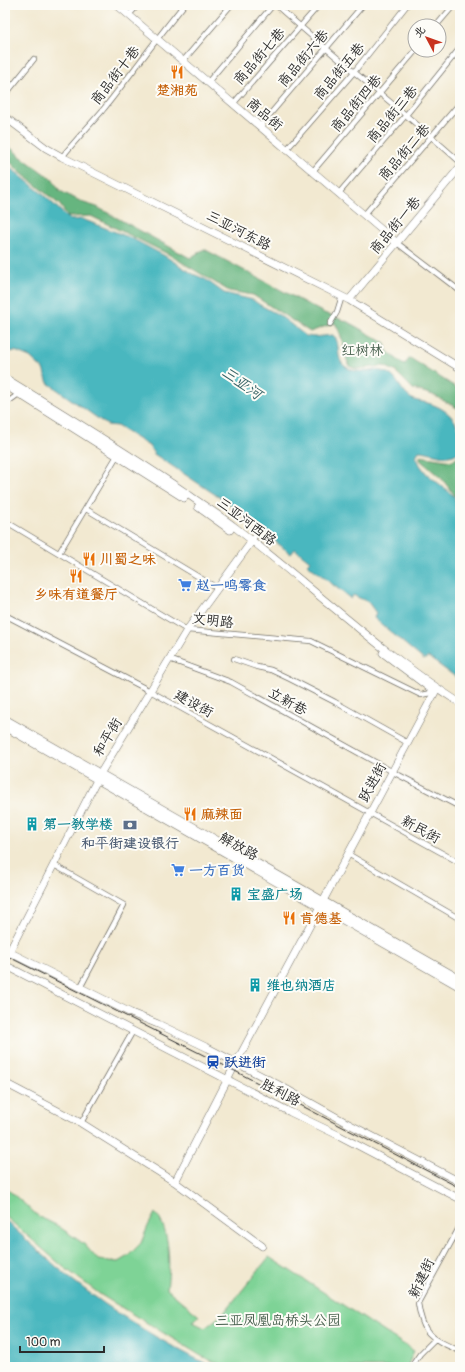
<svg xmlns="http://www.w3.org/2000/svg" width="465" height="1372" viewBox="0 0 465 1372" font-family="Pangolin,'LXGW WenKai TC',sans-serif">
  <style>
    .green { fill: #7ed396; stroke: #547f60 }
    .forest { fill: #66b57f; stroke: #487055 }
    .water { fill: #48b7bf; stroke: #3a7175 }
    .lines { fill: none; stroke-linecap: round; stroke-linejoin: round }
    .street-casing { stroke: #716e65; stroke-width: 6 }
    .secondary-casing { stroke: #716e65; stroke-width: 8 }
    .primary-casing { stroke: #716e65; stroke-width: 8 }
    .street { stroke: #fff; stroke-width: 4.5 }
    .secondary { stroke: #fff; stroke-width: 7 }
    .primary { stroke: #fff; stroke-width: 7 }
    .tram { stroke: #2b2b2b; stroke-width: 1 }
    .labels { text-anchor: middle; stroke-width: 4; stroke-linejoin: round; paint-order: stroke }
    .street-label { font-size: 14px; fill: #2b2b2b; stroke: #fdfcf7 }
    .food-label { font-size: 14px; font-weight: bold; fill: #c56008; stroke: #fdfcf7; text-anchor: start }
    .park-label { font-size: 14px; fill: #445d4b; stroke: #fdfcf7 }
    .shop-label { font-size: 14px; font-weight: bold; fill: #366cbe; stroke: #fdfcf7; text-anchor: start }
    .culture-label { font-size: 14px; font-weight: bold; fill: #0d838f; stroke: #fdfcf7; text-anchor: start }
    .service-label { font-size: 14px; font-weight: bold; fill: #4e5e75; stroke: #fdfcf7 }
    .transit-label { font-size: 14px; font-weight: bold; fill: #164399; stroke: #fdfcf7; text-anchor: start }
    .water-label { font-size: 15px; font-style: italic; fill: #376366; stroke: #fdfcf7 }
  </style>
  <rect width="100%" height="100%" fill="#fdfcf7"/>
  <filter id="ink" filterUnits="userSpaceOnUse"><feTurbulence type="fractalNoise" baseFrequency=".025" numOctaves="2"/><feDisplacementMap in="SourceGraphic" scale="8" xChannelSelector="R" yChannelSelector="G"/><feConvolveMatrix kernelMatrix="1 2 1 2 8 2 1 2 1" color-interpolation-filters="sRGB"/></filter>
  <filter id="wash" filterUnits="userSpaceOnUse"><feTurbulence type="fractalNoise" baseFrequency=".012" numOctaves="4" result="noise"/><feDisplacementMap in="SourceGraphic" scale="16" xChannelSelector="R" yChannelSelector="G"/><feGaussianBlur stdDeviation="0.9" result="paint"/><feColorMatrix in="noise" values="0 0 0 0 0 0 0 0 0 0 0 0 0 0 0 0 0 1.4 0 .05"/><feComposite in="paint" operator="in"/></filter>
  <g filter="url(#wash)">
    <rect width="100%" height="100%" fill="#f2e9d1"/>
    <path class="green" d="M5,1187L38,1216L58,1226L84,1244L98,1260L118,1262L128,1256L141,1243L148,1226L155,1213C171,1229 170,1268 167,1289L199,1316L193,1322L205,1328L223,1314L269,1257L414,1351L407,1367H227L203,1357L101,1295L61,1265L5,1216Z"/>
    <path class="forest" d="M5,143L20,156L53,180L60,191L84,203L97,207L190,258L204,249L324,313L348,322L385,343L387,351L404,365L410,358L460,390V416L459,409L433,395L413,389L395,371L384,366L356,369L349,366C343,350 344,338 335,323L310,332L253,295L229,291L168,254L91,216L68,217L60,205L21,173L5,157Z
      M420,456L452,461L460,456V502L442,479L420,460Z"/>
    <path class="water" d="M5,163L45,196L69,219L72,220L82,219L131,238L165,256L193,274L205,279L224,293L253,300L260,305L279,315L306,336L314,337L333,335C342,342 334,360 346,367C359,376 372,367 385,372C396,375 400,389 408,396C414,402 423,401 431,404C454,412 463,428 460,451C448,462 432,451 419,451L416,456L420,465L426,473L454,496L458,510L460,512V680L428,657L424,660L374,618L376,613L368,602L353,595L351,599L307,564L310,561L295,549L291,554L228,503L154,454L149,446L117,426L107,425L48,383L43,369L30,357L15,351L5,353Z
      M5,1220C27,1240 48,1260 71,1279C115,1313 162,1343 213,1367H5Z"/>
  </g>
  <g filter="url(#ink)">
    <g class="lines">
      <g class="street-casing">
        <path id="street" d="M276,5C336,59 400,108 460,162
          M129,15L138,5
          M436,26L454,5
          M183,61L231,5
          M208,82L273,5
          M5,95L34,59
          M233,104L319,5
          M260,126L363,5
          M287,149L354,72L407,5
          M62,157C75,141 89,126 102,111C130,76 156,39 184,5
          M313,171L416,50
          M339,193L406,115L460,48
          M364,215L460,103
          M397,243L460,291
          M330,324L337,312L342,296
          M5,404L20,393
          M86,509L217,588
          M5,521L187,630L311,641L421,695L435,692
          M252,541L259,530
          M59,553L118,454
          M5,615L150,691L460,863
          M169,659L231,682L393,772L460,807
          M234,659L257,667L271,670L290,679L335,702L408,743
          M348,854L460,919
          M54,865L124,905L80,988
          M81,1123L133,1031
          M460,1226L418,1303C423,1336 431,1338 460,1351
          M411,1367L420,1354L435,1339"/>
      </g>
      <g class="secondary-casing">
        <path id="secondary" d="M117,5L397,243
          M5,117L46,148L62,157L349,300L460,368
          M349,300L460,167
          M5,378C67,416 129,454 189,495C204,506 221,516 236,528C311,586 380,652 460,703
          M5,385L184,498
          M198,507L230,530
          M383,653L431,689
          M5,950L131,1013L158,1024L208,1048L277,1084L345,1122L460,1182
          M5,960L100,774L187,630L252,541
          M5,965L290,1112L338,1135L460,1199
          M5,1083L81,1123L175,1182L262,1246
          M175,1182L236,1063L435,692"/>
      </g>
      <g class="primary-casing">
        <path id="primary" d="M5,719L460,979
          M5,727L460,987"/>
      </g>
      <use href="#street" class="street"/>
      <use href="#secondary" class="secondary"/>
      <use href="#primary" class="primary"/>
      <path class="tram" d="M5,955L233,1070L460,1188"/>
    </g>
  </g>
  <defs>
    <g id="restaurant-bare" transform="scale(1.08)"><path d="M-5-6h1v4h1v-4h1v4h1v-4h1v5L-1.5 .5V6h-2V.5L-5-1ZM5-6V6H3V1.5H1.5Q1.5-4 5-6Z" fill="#e8710a" stroke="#fdfcf7" stroke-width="2.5" paint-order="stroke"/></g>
    <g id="supermarket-bare" transform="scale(1.08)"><path d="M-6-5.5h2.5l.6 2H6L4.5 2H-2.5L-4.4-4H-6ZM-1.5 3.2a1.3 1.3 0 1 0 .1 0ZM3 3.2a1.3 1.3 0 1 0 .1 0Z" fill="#3f7fe0" stroke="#fdfcf7" stroke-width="2.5" paint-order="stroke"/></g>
    <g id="building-bare" transform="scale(1.08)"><path d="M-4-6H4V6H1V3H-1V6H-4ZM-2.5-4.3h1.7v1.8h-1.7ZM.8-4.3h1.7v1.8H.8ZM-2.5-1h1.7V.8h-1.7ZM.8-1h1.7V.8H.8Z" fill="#0f9aa8" stroke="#fdfcf7" stroke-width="2.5" paint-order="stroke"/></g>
    <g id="bank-bare" transform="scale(1.08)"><path d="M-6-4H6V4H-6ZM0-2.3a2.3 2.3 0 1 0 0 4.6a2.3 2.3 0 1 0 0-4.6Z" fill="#5c6f8a" stroke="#fdfcf7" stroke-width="2.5" paint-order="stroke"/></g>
    <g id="station-bare" transform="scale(1.08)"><path d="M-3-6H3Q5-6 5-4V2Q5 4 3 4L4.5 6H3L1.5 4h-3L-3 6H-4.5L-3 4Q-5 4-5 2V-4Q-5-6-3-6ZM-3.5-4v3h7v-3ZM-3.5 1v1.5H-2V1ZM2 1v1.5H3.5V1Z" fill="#1a4fb4" stroke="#fdfcf7" stroke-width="2.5" paint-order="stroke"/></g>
  </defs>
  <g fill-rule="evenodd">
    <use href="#restaurant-bare" x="177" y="72"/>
    <use href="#restaurant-bare" x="89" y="559"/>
    <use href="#restaurant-bare" x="76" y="576"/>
    <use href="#supermarket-bare" x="185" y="585"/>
    <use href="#restaurant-bare" x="190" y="814"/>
    <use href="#building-bare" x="32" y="824"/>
    <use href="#bank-bare" x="130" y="825"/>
    <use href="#supermarket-bare" x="178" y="870"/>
    <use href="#building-bare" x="236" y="894"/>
    <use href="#restaurant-bare" x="289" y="918"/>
    <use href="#building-bare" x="255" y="985"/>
    <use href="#station-bare" x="213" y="1062"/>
  </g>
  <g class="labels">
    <g class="street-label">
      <text transform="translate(259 56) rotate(-49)" y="5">商品街七巷</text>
      <text transform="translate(303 58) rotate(-50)" y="5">商品街六巷</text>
      <text transform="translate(339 71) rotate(-50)" y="5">商品街五巷</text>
      <text transform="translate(115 75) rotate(-52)" y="5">商品街十巷</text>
      <text transform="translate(356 103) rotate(-50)" y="5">商品街四巷</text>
      <text transform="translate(265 114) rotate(40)" y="5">商品街</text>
      <text transform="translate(392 114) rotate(-50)" y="5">商品街三巷</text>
      <text transform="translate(404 152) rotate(-49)" y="5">商品街二巷</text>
      <text transform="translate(395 225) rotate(-50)" y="5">商品街一巷</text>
      <text transform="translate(239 230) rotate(27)" y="5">三亚河东路</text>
      <text transform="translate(247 521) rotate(37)" y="5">三亚河西路</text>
      <text transform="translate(213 620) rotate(7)" y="5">文明路</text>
      <text transform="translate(288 701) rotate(29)" y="5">立新巷</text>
      <text transform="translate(194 703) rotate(29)" y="5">建设街</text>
      <text transform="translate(107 737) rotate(-59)" y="5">和平街</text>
      <text transform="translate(372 782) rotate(-62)" y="5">跃进街</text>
      <text transform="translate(421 829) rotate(29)" y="5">新民街</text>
      <text transform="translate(239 846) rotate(29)" y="5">解放路</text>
      <text transform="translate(281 1092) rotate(27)" y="5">胜利路</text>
      <text transform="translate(421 1278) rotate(-65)" y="5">新建街</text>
    </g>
    <g class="food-label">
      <text x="177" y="95" text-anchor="middle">楚湘苑</text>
      <text x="100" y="564">川蜀之味</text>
      <text x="76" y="599" text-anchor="middle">乡味有道餐厅</text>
      <text x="201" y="819">麻辣面</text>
      <text x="300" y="923">肯德基</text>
    </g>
    <g class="park-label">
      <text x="362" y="355">红树林</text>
      <text x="278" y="1325">三亚凤凰岛桥头公园</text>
    </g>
    <g class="shop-label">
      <text x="196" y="590">赵一鸣零食</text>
      <text x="189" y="875">一方百货</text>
    </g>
    <g class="culture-label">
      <text x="43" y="829">第一教学楼</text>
      <text x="247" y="899">宝盛广场</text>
      <text x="266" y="990">维也纳酒店</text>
    </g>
    <g class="service-label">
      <text x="130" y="848">和平街建设银行</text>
    </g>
    <g class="transit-label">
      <text x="224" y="1067">跃进街</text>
    </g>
    <g class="water-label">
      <text transform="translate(242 383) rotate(35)" y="5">三亚河</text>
    </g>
  </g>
  <rect width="465" height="1372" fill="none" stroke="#fdfcf7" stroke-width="20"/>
  <g transform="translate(427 38) rotate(311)"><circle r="19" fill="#fdfcf7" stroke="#a9a8a5"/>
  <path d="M0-3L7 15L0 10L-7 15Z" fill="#c8321e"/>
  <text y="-6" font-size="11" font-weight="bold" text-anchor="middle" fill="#2b2b2b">北</text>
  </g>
  <path d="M20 1346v6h84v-6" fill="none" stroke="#2b2b2b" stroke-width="2"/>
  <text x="26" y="1346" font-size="12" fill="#2b2b2b" stroke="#fdfcf7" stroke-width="3" paint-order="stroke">100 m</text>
</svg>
